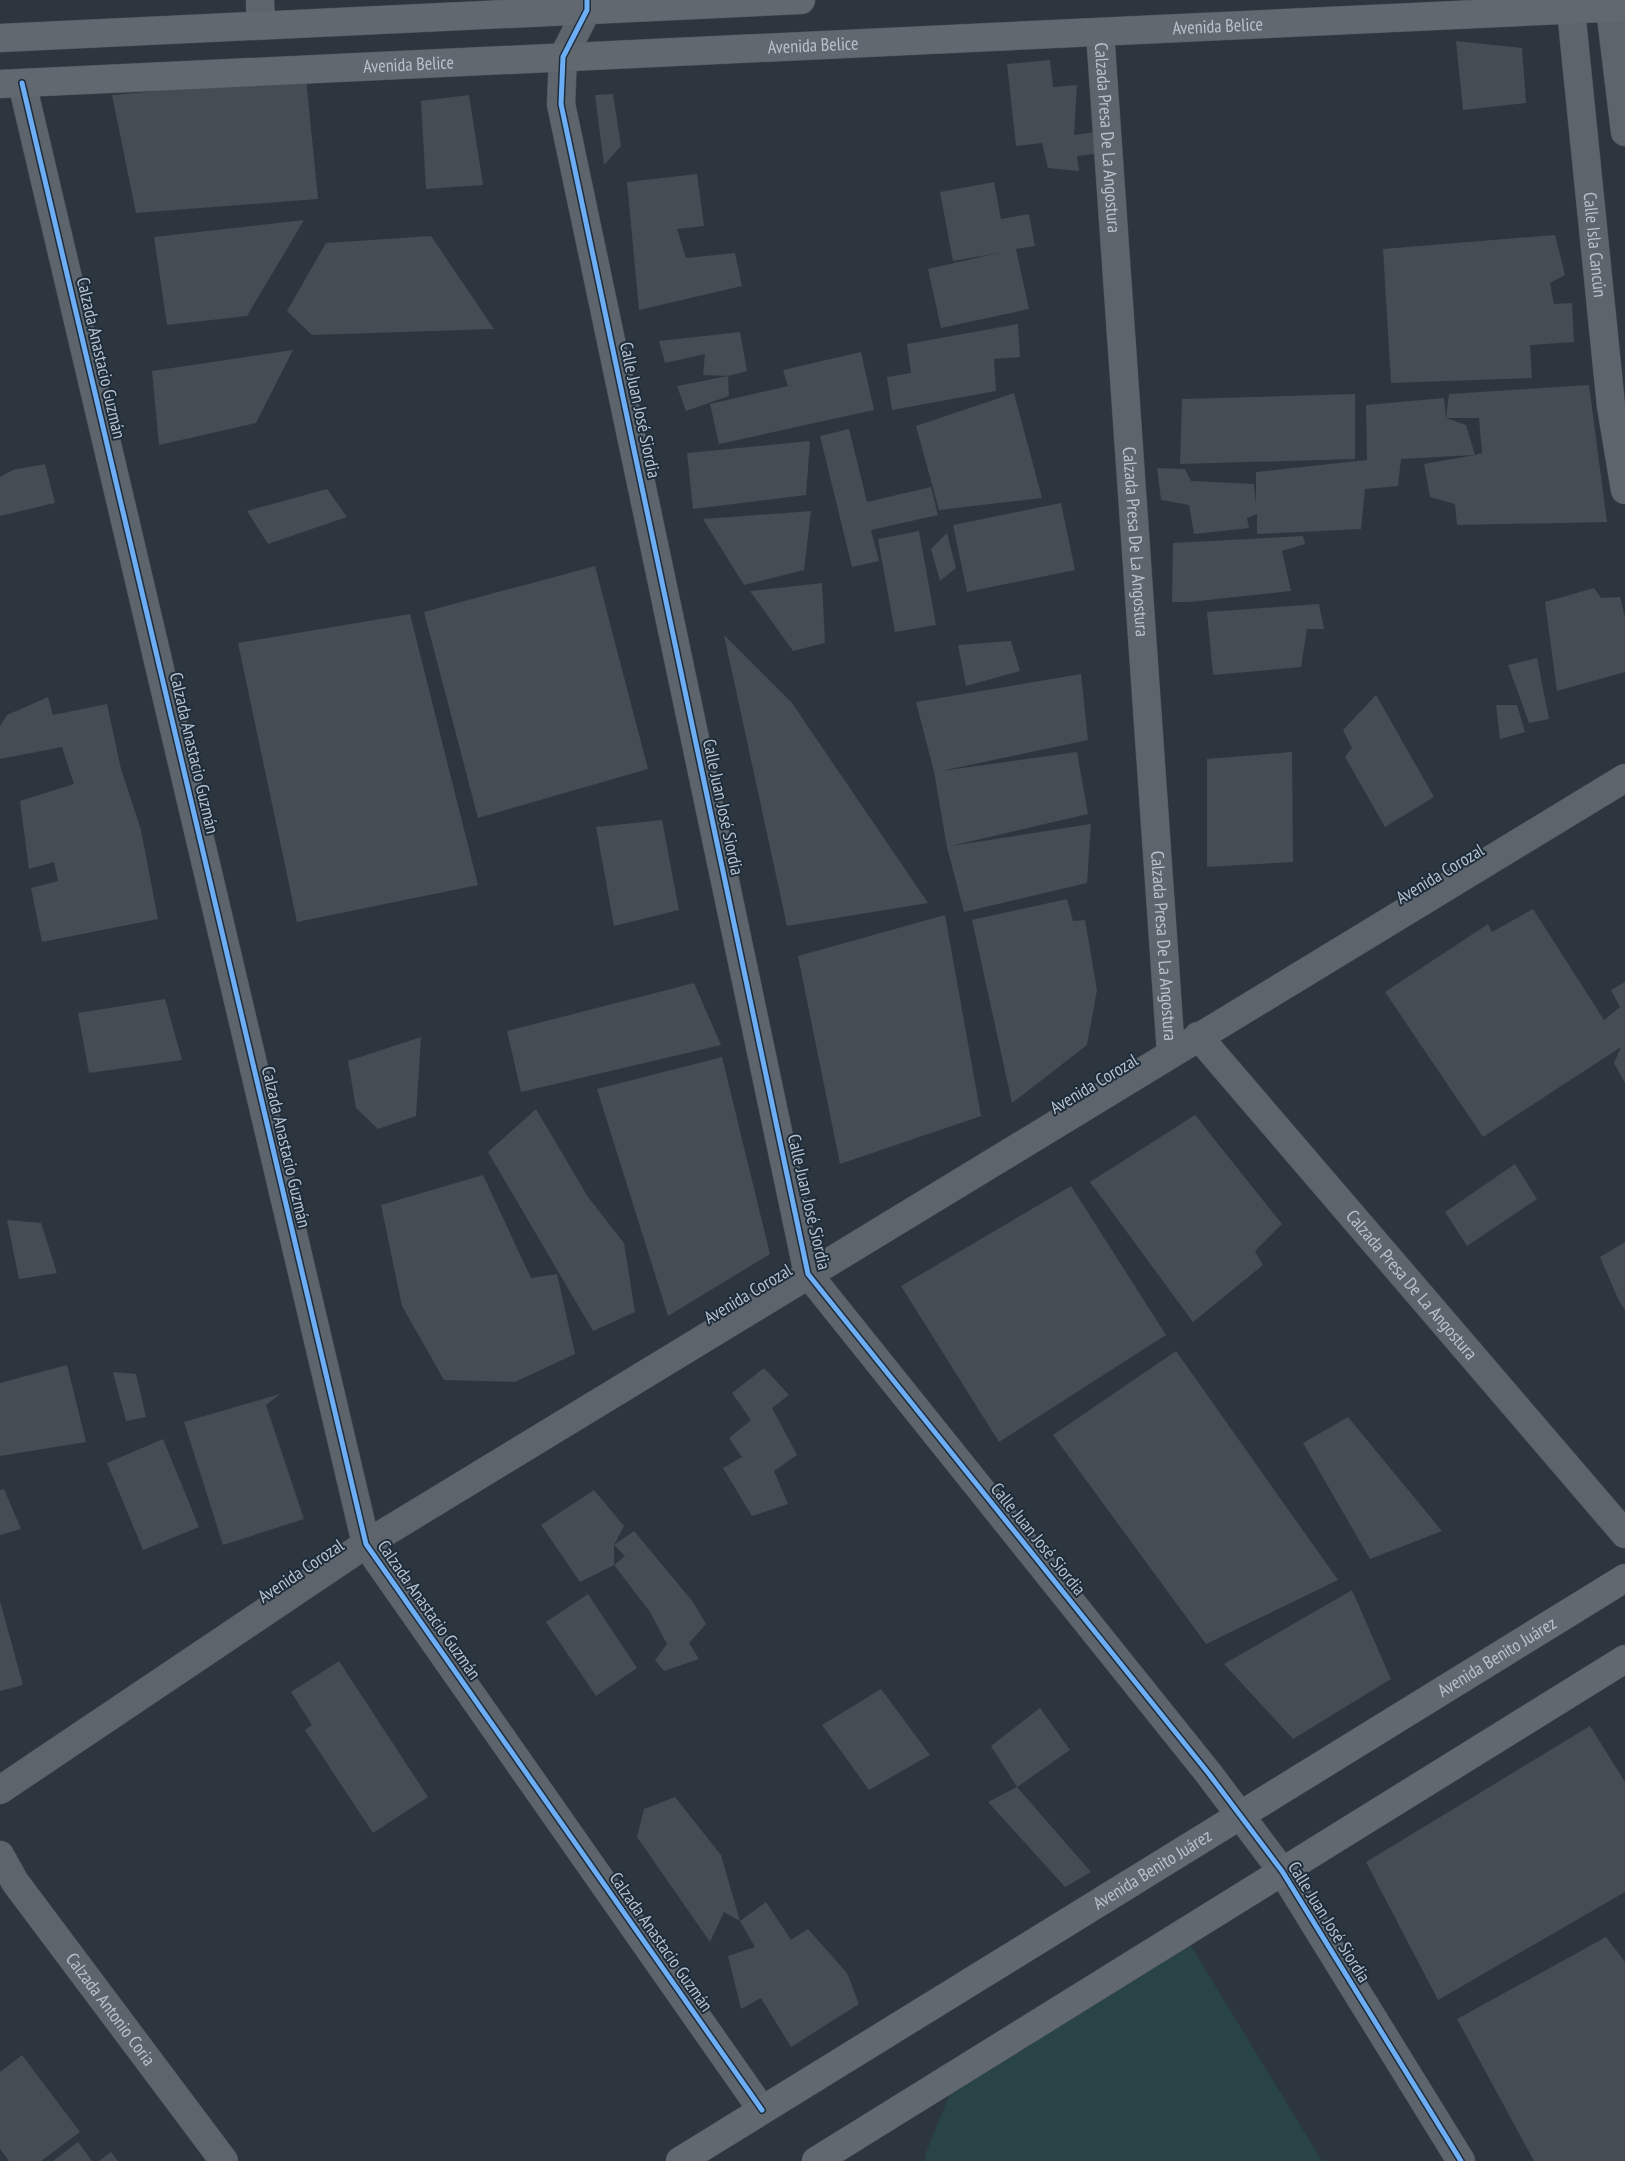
<svg xmlns="http://www.w3.org/2000/svg" width="1625" height="2161" viewBox="0 0 1625 2161" font-family="'PT Sans Narrow',sans-serif">
  <style>
    .green { fill: #284446 }
    .building { fill: #454c53; fill-rule: evenodd }
    .lines { fill: none; stroke-linecap: round; stroke-linejoin: round }
    .minor-casing { stroke: #4b5258; stroke-width: 29 }
    .tertiary-casing { stroke: #4b5258; stroke-width: 29 }
    .secondary-casing { stroke: #4b5258; stroke-width: 29 }
    .minor { stroke: #5e646b; stroke-width: 28 }
    .tertiary { stroke: #5e646b; stroke-width: 28 }
    .secondary { stroke: #626870; stroke-width: 28 }
    .cycleway-casing { stroke: #1e2d3b; stroke-width: 8 }
    .cycleway { stroke: #6dadf4; stroke-width: 5 }
    .labels { text-anchor: middle; stroke-width: 4; stroke-linejoin: round; paint-order: stroke }
    .street-label { font-size: 18px; fill: #b8c2ce; stroke: #1e2d3b }
  </style>
  <rect width="100%" height="100%" fill="#2d363e"/>
  <path class="green" d="M1180,1928L1322,2161H925V2155L963,2061Z"/>
  <path class="building" d="M1456,41L1522,48L1526,103L1463,110Z
    M1050,60L1053,87L1077,85L1074,135L1102,131L1104,153L1077,156L1079,171L1048,168L1042,143L1016,146L1007,64Z
    M306,78L318,199L136,213L112,95Z
    M613,94L621,146L604,165L595,95Z
    M469,95L483,185L426,189L421,101Z
    M697,174L704,226L677,229L686,258L735,253L742,286L639,310L627,182Z
    M994,182L1001,219L1029,214L1035,246L1016,249L1029,309L941,328L928,269L998,253L953,261L940,192Z
    M304,220L247,316L167,325L154,237Z
    M1555,235L1565,275L1550,283L1554,304L1572,303L1574,342L1530,345L1532,378L1391,383L1383,249Z
    M431,236L494,329L312,335L287,311L326,243Z
    M1018,324L1020,357L994,359L996,391L892,410L887,377L911,373L907,344Z
    M740,332L747,371L728,376L703,375L705,354L665,363L659,341Z
    M293,350L256,423L159,445L152,371Z
    M861,352L874,410L719,444L710,404L788,386L783,370Z
    M728,376L729,396L686,411L677,386Z
    M1589,385L1607,522L1457,525L1455,504L1430,497L1424,464L1475,455L1401,459L1398,486L1365,489L1361,529L1257,534V514L1247,518L1249,528L1194,534L1189,505L1161,500L1157,468L1185,469L1191,481L1254,484L1256,505V472L1367,460L1366,405L1444,398L1446,418L1449,394ZM1446,418H1479L1482,453L1475,455L1466,425Z
    M1014,393L1042,498L939,510L916,426Z
    M1355,394V459L1180,464L1182,399Z
    M849,429L867,502L931,487L938,515L871,530L879,561L852,567L820,436Z
    M810,441L806,495L693,509L687,453Z
    M45,464L55,503L0,516V477L13,470Z
    M327,489L347,517L268,544L247,511Z
    M1061,503L1075,570L967,592L953,525Z
    M811,511L804,570L744,585L703,519Z
    M919,531L936,625L895,632L878,539Z
    M947,533L956,568L940,581L931,549Z
    M1303,536L1305,544L1282,551L1291,591L1190,602H1172L1173,543Z
    M595,566L648,769L478,818L424,612Z
    M822,583L825,643L793,651L750,591Z
    M1594,588L1601,598L1620,597L1625,617V672L1557,691L1545,602Z
    M1319,604L1324,629H1307L1301,667L1213,675L1207,612Z
    M410,614L478,885L297,922L238,643Z
    M724,635L792,703L928,903L787,926Z
    M1011,641L1020,671L966,686L958,645Z
    M1537,658L1549,719L1529,723L1508,665Z
    M1081,674L1088,740L941,771L1077,752L1088,814L951,846L1091,824L1087,883L964,912L947,847L934,772L916,702Z
    M1376,695L1434,797L1385,827L1345,757L1352,748L1343,730Z
    M48,697L53,715L107,704L121,769L141,830L158,919L42,942L31,888L58,881L54,862L29,869L20,801L74,784L62,747L0,759V726L7,715Z
    M1496,705H1517L1525,732L1500,739Z
    M1292,752L1293,862L1207,867V759Z
    M662,820L679,910L614,926L596,827Z
    M1067,899L1073,921L1085,920L1097,990L1087,1045L1012,1103L972,920Z
    M1533,909L1604,1020L1620,1007L1611,990L1625,982V1083L1614,1063L1621,1047L1483,1137L1385,992L1488,924L1492,932Z
    M945,915L981,1116L840,1164L798,956Z
    M694,983L721,1045L521,1092L507,1031Z
    M165,999L182,1060L89,1073L78,1013Z
    M421,1037L416,1116L378,1129L356,1108L348,1061Z
    M722,1057L770,1254L668,1316L597,1089Z
    M536,1109L588,1197L624,1243L635,1312L593,1331L488,1152Z
    M1195,1115L1282,1224L1255,1251L1263,1265L1193,1322L1090,1182Z
    M1515,1164L1537,1199L1467,1246L1445,1212Z
    M483,1175L531,1278L557,1274L575,1354L515,1382L444,1380L402,1306L381,1205Z
    M1071,1186L1166,1335L999,1442L901,1286Z
    M7,1220L41,1223L57,1273L19,1279Z
    M1625,1242V1310L1619,1301L1600,1257Z
    M1176,1351L1338,1580L1206,1644L1053,1435Z
    M67,1365L86,1442L0,1456V1383Z
    M764,1368L789,1395L772,1408L797,1455L774,1471L788,1504L752,1516L723,1468L742,1457L729,1438L751,1420L732,1393Z
    M113,1372L136,1374L146,1417L126,1421Z
    M280,1394L266,1405L304,1519L223,1545L184,1422Z
    M1348,1417L1442,1531L1370,1559L1303,1443Z
    M163,1439L199,1527L143,1550L107,1463Z
    M4,1489L21,1529L0,1535V1490Z
    M594,1490L624,1526L614,1545L634,1531L693,1602L706,1624L689,1643L699,1659L664,1671L655,1660L667,1644L650,1612L614,1565L625,1556L614,1545V1565L580,1582L541,1525Z
    M1352,1590L1391,1679L1293,1739L1224,1664Z
    M588,1594L637,1668L596,1696L546,1622Z
    M0,1601L23,1685L0,1691Z
    M339,1661L428,1797L373,1833L305,1730L312,1725L291,1692Z
    M881,1689L930,1755L869,1790L822,1725Z
    M1040,1708L1070,1750L1017,1787L1091,1872L1065,1887L988,1802L1017,1787L991,1746Z
    M1590,1726L1625,1782V1892L1438,2000L1366,1862Z
    M675,1797L721,1855L740,1921L724,1912L710,1942L637,1837L644,1809Z
    M766,1902L791,1940L808,1929L847,1973L859,2004L791,2047L761,1998L741,2009L728,1956L755,1947L740,1921Z
    M1606,1937L1625,1962V2161H1534L1457,2019Z
    M22,2055L80,2132L41,2161H9L0,2149V2072Z
    M78,2142L92,2161H53Z
    M111,2152L118,2161H99Z"/>
  <g class="lines">
    <g class="minor-casing">
      <g id="minor">
        <path d="M260,0L261,25"/>
        <path d="M587,0V10L563,57L561,104L808,1274L1209,1774L1282,1871L1461,2161"/>
        <path id="s1" d="M1100,32L1171,1053"/>
        <path d="M22,83L366,1544L762,2110"/>
        <path id="s2" d="M1198,1036L1625,1534"/>
        <path d="M0,1790L366,1544L1625,778"/>
      </g>
    </g>
    <g class="tertiary-casing">
      <g id="tertiary">
        <path id="s3" d="M1570,0L1611,406L1625,490"/>
        <path d="M1609,0L1625,132"/>
        <path id="s4" d="M0,1855L15,1882L224,2161"/>
      </g>
    </g>
    <g class="secondary-casing">
      <g id="secondary">
        <path d="M0,38L801,0"/>
        <path id="s5" d="M0,84L1625,7"/>
        <path id="s6" d="M680,2161L1625,1578"/>
        <path d="M816,2161L1625,1659"/>
      </g>
    </g>
    <use href="#minor" class="minor"/>
    <use href="#tertiary" class="tertiary"/>
    <use href="#secondary" class="secondary"/>
    <g class="cycleway-casing">
      <path id="cycleway" d="M587,0V10L563,57L561,104L808,1274L1209,1774L1282,1871L1461,2161
        M22,83L366,1544L762,2110"/>
    </g>
    <use href="#cycleway" class="cycleway"/>
  </g>
  <g class="labels">
    <g class="street-label">
      <text dy="6" stroke="none"><textPath href="#s5" startOffset="1219">Avenida Belice</textPath></text>
      <text dy="6" stroke="none"><textPath href="#s5" startOffset="814">Avenida Belice</textPath></text>
      <text dy="6" stroke="none"><textPath href="#s5" startOffset="409">Avenida Belice</textPath></text>
      <text dy="6" stroke="none"><textPath href="#s1" startOffset="106">Calzada Presa De La Angostura</textPath></text>
      <text dy="6" stroke="none"><textPath href="#s3" startOffset="246">Calle Isla Cancún</textPath></text>
      <text transform="translate(101 358) rotate(77)" y="6">Calzada Anastacio Guzmán</text>
      <text transform="translate(640 410) rotate(78)" y="6">Calle Juan José Siordia</text>
      <text dy="6" stroke="none"><textPath href="#s1" startOffset="511">Calzada Presa De La Angostura</textPath></text>
      <text transform="translate(194 753) rotate(77)" y="6">Calzada Anastacio Guzmán</text>
      <text transform="translate(723 807) rotate(78)" y="6">Calle Juan José Siordia</text>
      <text transform="translate(1440 874) rotate(-31)" y="6">Avenida Corozal</text>
      <text dy="6" stroke="none"><textPath href="#s1" startOffset="916">Calzada Presa De La Angostura</textPath></text>
      <text transform="translate(1094 1084) rotate(-31)" y="6">Avenida Corozal</text>
      <text transform="translate(286 1147) rotate(77)" y="6">Calzada Anastacio Guzmán</text>
      <text transform="translate(809 1202) rotate(77)" y="6">Calle Juan José Siordia</text>
      <text dy="6" stroke="none"><textPath href="#s2" startOffset="328">Calzada Presa De La Angostura</textPath></text>
      <text transform="translate(748 1294) rotate(-31)" y="6">Avenida Corozal</text>
      <text transform="translate(1038 1539) rotate(51)" y="6">Calle Juan José Siordia</text>
      <text transform="translate(301 1571) rotate(-34)" y="6">Avenida Corozal</text>
      <text transform="translate(429 1610) rotate(55)" y="6">Calzada Anastacio Guzmán</text>
      <text dy="6" stroke="none"><textPath href="#s6" startOffset="960">Avenida Benito Juárez</textPath></text>
      <text dy="6" stroke="none"><textPath href="#s6" startOffset="555">Avenida Benito Juárez</textPath></text>
      <text transform="translate(1329 1922) rotate(58)" y="6">Calle Juan José Siordia</text>
      <text transform="translate(661 1942) rotate(55)" y="6">Calzada Anastacio Guzmán</text>
      <text dy="6" stroke="none"><textPath href="#s4" startOffset="190">Calzada Antonio Coria</textPath></text>
    </g>
  </g>
</svg>
